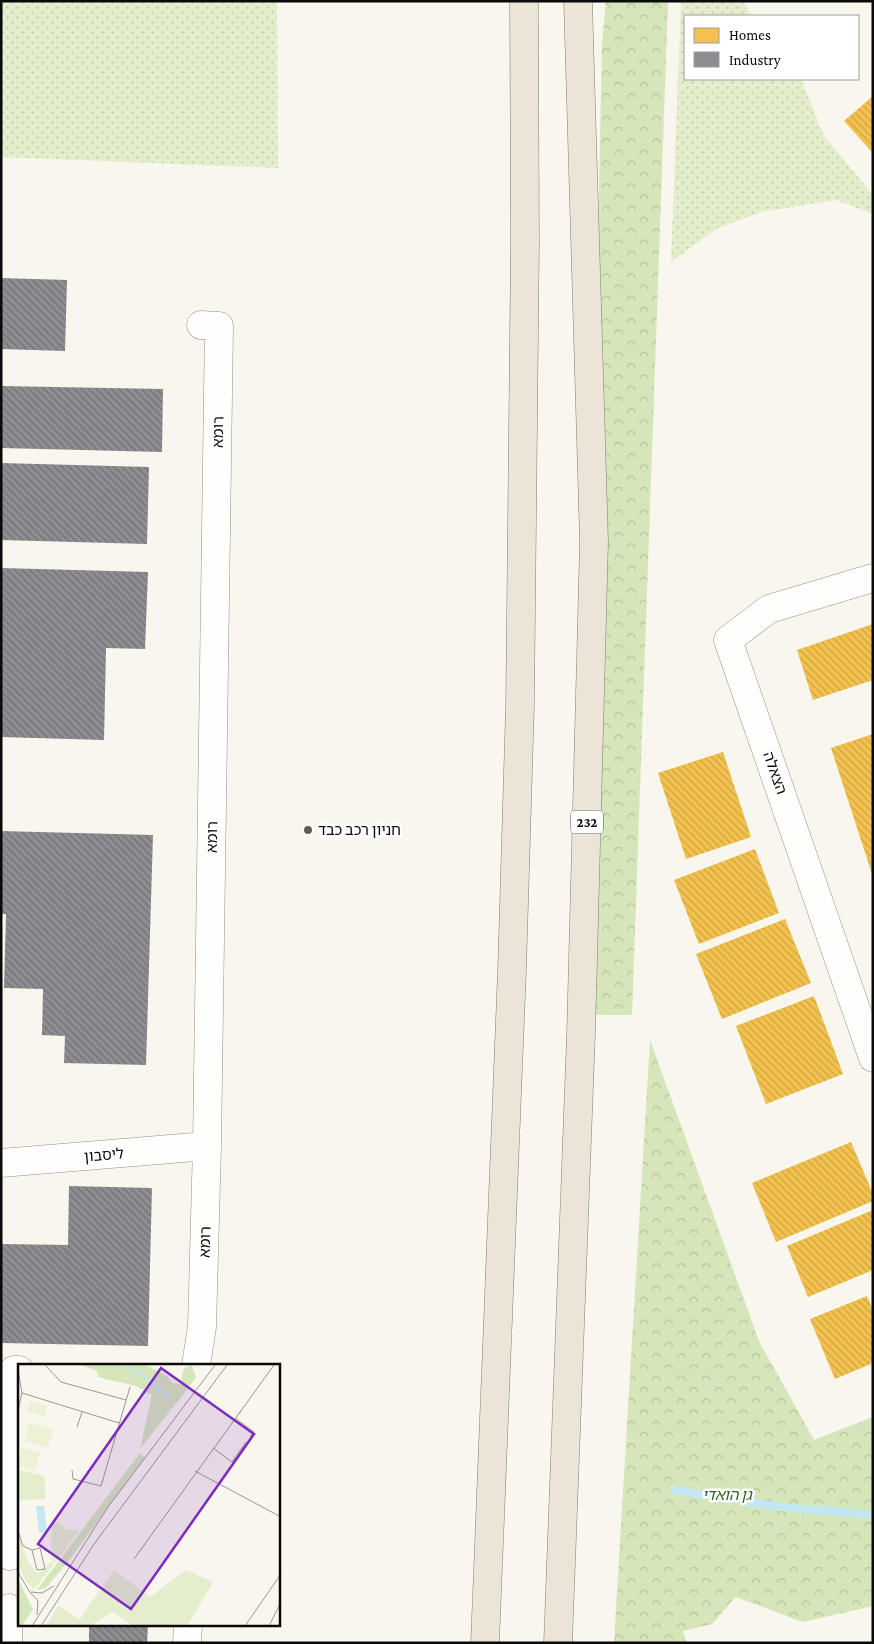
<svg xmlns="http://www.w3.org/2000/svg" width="874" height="1644" viewBox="0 0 874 1644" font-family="'Crimson Pro','Noto Sans Hebrew',serif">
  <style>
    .grass { fill: url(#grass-dots) }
    .forest { fill: url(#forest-crowns) }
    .homes { fill: url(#homes-back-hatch) }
    .industry { fill: url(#industry-back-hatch) }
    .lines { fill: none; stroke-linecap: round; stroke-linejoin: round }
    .stream { stroke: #c4e7f3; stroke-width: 8 }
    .street-casing { stroke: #92908c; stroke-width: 29 }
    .primary-casing { stroke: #7f7e7a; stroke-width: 29 }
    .street { stroke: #fefefc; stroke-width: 28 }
    .primary { stroke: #ebe4d7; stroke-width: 28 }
    .poi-dot { fill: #5e5d59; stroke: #fff; stroke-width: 2 }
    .labels { text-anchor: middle; stroke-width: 5; stroke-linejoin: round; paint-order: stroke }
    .shield { fill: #fff; stroke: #545454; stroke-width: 1 }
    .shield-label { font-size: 14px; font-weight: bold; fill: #0a0a0a }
    .street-label { font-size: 15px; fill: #0a0a0a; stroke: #fff }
    .poi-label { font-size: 15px; fill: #0a0a0a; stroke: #fff; text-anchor: start }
    .park-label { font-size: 15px; font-style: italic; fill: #30601c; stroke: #fff }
    .inset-river { fill: none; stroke: #c4e7f3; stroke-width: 2.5 }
    .inset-road { fill: none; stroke: #999892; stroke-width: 1 }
    .view { fill: #7b2cbf; fill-opacity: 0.15; stroke: #7b2cbf; stroke-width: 2.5 }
    .inset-edge { fill: none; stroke: #0a0a0a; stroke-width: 2.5 }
  </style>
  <defs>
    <pattern id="grass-dots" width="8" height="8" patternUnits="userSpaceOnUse" patternTransform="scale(1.25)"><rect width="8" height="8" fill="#e4eecd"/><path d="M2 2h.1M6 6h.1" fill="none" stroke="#c2cbaf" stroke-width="1.8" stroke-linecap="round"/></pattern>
    <pattern id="forest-crowns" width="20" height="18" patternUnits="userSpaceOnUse" patternTransform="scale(1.25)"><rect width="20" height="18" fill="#d5e6bb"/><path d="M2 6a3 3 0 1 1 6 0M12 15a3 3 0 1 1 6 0" fill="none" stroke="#b6c49f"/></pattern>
    <pattern id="homes-back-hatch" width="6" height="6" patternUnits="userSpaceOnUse" patternTransform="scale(1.25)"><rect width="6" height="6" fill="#f2c14e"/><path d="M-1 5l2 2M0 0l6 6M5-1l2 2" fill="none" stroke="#cea443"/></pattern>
    <pattern id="industry-back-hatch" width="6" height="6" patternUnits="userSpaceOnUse" patternTransform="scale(1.25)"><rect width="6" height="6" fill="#8d8d92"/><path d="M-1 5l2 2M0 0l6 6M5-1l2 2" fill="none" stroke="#717175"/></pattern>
  </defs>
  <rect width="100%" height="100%" fill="#f9f6ed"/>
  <path class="grass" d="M1,1H277L278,168L1,157Z
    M681,1H743L751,16H685V79H801L824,136L873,195V214L836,200L761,212L716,229L671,262Z"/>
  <path class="forest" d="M606,1H668L632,1015H582L602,44Z
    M650,1040L759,1341L814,1440L873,1417V1606L803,1622L736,1597L712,1624L683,1631L687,1643H614Z"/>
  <path class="homes" d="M873,96V153L844,121Z
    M873,624V680L813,700L797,650Z
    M873,734V874H872L831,748Z
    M723,752L751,837L686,859L658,773Z
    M755,849L779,913L699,944L674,880Z
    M785,919L811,983L722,1019L696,954Z
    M814,996L843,1074L766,1104L736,1026Z
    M851,1142L873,1194V1201L776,1242L752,1183Z
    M873,1210V1270L808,1297L787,1246Z
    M867,1296L873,1311V1363L835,1379L810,1319Z"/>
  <path class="industry" d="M1,278L67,280L65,351L1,349Z
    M1,386L163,389L162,452L1,448Z
    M1,463L149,467L147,544L1,540Z
    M1,568L148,572L145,649L106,648L104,740L1,737Z
    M1,831L153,835L146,1065L64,1063L65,1036L42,1035L43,989L4,988L6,914H1Z
    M69,1186L152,1188L148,1346L1,1343V1244L68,1245Z
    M89,1625H148L147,1643H89Z"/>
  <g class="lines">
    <path class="stream" d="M674,1490L780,1507L873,1515"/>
    <g class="street-casing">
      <path id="street" d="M873,578L769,609L728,640L873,1058
        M1,1163L207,1146
        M196,1365L202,1327L207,1146L219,326L201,325
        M10,1556L14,1370H19
        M8,1643L9,1608
        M187,1643L188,1625"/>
    </g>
    <g class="primary-casing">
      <path id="primary" d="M485,1643L512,970L520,705L525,243L524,1
        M558,1643L581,1034L594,542L578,1"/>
    </g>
    <use href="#street" class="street"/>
    <use href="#primary" class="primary"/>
  </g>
  <circle class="poi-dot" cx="308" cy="830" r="5"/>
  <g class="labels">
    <rect class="shield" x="571" y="810.5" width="32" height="23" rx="4"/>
    <g class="shield-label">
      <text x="587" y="827">232</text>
    </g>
    <g class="street-label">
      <text transform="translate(218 432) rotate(-89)" y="5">רומא</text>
      <text transform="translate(775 773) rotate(71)" y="5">הצאלה</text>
      <text transform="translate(212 837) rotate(-89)" y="5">רומא</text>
      <text transform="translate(104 1155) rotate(-5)" y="5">ליסבון</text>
      <text transform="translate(205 1242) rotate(-88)" y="5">רומא</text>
    </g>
    <g class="poi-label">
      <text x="318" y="835">חניון רכב כבד</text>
    </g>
    <g class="park-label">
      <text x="727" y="1500">גן הואדי</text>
    </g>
  </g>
  <g transform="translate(18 1364)">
    <rect width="262" height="262" fill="#f9f6ed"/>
    <path d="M0,106L26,112L28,135L0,136ZM34,154L48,165L61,167L37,199L33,196ZM0,171L11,200L20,210L33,198L36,200L16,225L8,218L0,198ZM96,206L132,233L168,206L195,218L169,262H115L95,248L71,262H28L40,242L62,255Z" fill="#e4eecd"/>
    <path d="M63,1H128L149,12L154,19L162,20L166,4L174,1L178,14L122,85L134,31L118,22L80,13L79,7ZM122,89L127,93L52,195L28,224L19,226ZM0,215L15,245L4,262H0Z" fill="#d5e6bb"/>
    <path d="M12,37L30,42L27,53L9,48ZM11,59L35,66L30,84L6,77ZM3,83L22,89L17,107L0,102Z" fill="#edf2d6"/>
    <path d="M18,142H26L29,168L21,169Z" fill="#c4e7f3"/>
    <path class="inset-river" d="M105,1L128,13L153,36"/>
    <path class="inset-road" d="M27,1L43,18L108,36M0,6L4,29L0,47M4,29L101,59M217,54L236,68L232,73M59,63L64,48M195,84L214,98L228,78M54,106L55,115L83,122L112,23M177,107L263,153M0,167L5,182L14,186L22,184L27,205L19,206L14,186M116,195L256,1M0,208L11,227M11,227L20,237L19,251M13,228L24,229L36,222M14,262L90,143L197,1M23,262L76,180L209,1M227,262L263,210M251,262L263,238"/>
    <path class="view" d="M143,4L236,70L113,245L20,180Z"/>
    <rect width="262" height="262" class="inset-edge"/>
  </g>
  <rect width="874" height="1644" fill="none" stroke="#0a0a0a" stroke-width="5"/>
  <rect x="684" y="15" width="175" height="65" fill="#ffffff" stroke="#9d9d9d"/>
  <rect x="694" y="28" width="25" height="15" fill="#f2c14e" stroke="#9d9d9d"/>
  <text x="729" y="40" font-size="15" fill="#0a0a0a">Homes</text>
  <rect x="694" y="52" width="25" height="15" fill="#8d8d92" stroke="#9d9d9d"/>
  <text x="729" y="65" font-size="15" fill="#0a0a0a">Industry</text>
</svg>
